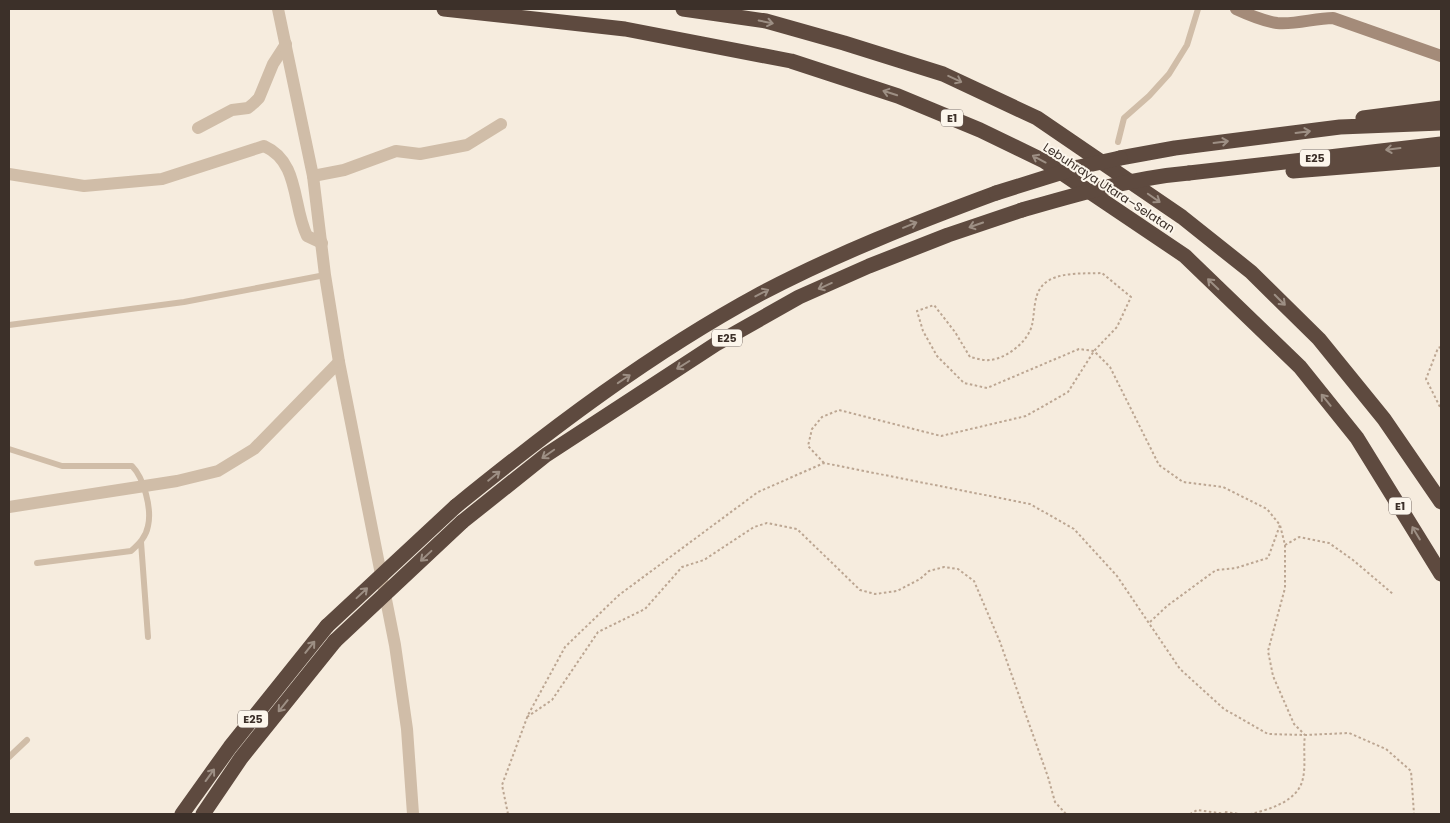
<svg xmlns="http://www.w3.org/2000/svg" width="1450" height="823" viewBox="0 0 1450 823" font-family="Poppins,sans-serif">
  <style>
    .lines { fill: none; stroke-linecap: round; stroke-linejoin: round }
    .path { stroke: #bca692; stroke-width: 2; stroke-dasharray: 2.5 2.5; stroke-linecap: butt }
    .service { stroke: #d0bda8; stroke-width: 6 }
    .minor { stroke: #d0bda8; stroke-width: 12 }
    .tertiary { stroke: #d0bda8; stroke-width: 12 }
    .secondary { stroke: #a48b79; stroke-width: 12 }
    .motorway { stroke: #5e4a3f; stroke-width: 15 }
    .motorway-bridge { stroke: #5e4a3f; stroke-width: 15 }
    .oneway { stroke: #9d8f84 }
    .labels { text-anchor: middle; stroke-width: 4; stroke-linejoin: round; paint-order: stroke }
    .shield { fill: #fcf6ec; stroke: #766b64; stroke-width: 1 }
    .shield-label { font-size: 11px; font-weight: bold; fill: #3c3029 }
    .street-label { font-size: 12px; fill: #3c3029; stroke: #fcf6ec }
  </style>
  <rect width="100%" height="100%" fill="#f6ecde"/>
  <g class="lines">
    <path class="path" d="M1441,347L1438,348L1426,379L1441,409
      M824,463L808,446L812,429L822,417L839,410L941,436L1026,416L1068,392L1094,351L1117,327L1131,297L1102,273C1085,274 1056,271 1043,285C1033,295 1035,313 1032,325C1028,342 1006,359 989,360C983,361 976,358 970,357L955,332L934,305L917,311L923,331L937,356L964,383L987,388L1079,349L1094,351L1110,367L1159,465L1183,482L1223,487L1267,509L1280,525L1285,545V588L1268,651L1273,676L1294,724L1305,735C1303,749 1306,765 1303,778C1299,801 1270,809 1251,814
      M1285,545L1299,537L1329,543L1353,560L1393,594
      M1150,622L1167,606L1216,570L1236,568L1268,558L1280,525
      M527,717L552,700L598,632L645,609L682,567L704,560L754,527L767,523L797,529L860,590L875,594L897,591L920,579L929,571L944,567L958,569L974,581L1000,642L1048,777L1055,802L1066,814
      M1225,812L1240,814
      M508,814L502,785L528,715L565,647L619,595L758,492L824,463L1030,504L1074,529L1117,576L1180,669L1224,709L1268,734L1305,735L1349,733L1386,749L1411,771L1414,814
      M1190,814L1197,810L1226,814"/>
    <path class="service" d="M1118,142L1124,118L1149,96L1169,74L1187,45L1198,9
      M9,325L184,302L325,275
      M9,449L62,466H132C144,478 152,509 148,526C146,537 139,544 131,551L37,563
      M141,542L148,637
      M9,757L27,740"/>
    <path class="minor" d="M198,128L232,110L248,108L254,103L259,98L273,64L286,44
      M9,174L84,186L162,179L264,146C300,162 292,205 307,236L322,243
      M313,176L344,170L396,151L420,154L467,145L501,124
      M339,362L395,645L407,729L413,814
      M9,507L177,481L218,471L254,449L339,362"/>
    <path class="tertiary" d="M278,9L313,176L325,275L339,362"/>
    <path class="secondary" d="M1236,9C1249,15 1263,21 1277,23C1295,25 1315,18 1333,18L1441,56"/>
    <path class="motorway" d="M444,9L625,29L791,61L898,96L980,130L1044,161L1185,256L1300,367L1357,438L1441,574
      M683,9L766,21L844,43L943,74L1037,118L1182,217L1251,272L1319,339L1384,419L1441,502
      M1363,118L1441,108
      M1120,158L1175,148L1340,127L1441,123
      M1293,171L1441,159
      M1189,173L1441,144
      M456,506C552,428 651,353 760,294C836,254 915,223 996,193
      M462,522L546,455L716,344L799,297L869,266L948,235L1022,210
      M182,814L230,747L327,626
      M203,814L241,758L335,641"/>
    <path class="motorway-bridge" d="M996,193L1079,167L1120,158
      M1022,210C1078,194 1132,178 1189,173
      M327,626L456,506
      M335,641L462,522"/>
  </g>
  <defs><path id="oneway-shaft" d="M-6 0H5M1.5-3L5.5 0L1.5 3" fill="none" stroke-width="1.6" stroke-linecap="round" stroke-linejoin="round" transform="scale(1.25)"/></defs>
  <g class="oneway">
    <use href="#oneway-shaft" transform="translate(766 22) rotate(12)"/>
    <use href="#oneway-shaft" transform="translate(955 79) rotate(25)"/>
    <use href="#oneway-shaft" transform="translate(890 93) rotate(-162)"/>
    <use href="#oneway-shaft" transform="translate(1303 132) rotate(-7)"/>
    <use href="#oneway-shaft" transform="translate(1221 142) rotate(-7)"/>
    <use href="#oneway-shaft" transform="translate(1393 149) rotate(173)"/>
    <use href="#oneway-shaft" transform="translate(1039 159) rotate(-152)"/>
    <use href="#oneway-shaft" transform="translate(1154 198) rotate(35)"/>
    <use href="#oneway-shaft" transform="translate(910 225) rotate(-22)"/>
    <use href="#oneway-shaft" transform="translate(976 225) rotate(161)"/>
    <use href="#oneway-shaft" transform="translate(1213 284) rotate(-136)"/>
    <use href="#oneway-shaft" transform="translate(825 286) rotate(156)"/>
    <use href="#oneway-shaft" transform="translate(762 293) rotate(-27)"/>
    <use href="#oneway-shaft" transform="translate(1280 300) rotate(45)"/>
    <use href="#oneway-shaft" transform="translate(683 365) rotate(148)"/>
    <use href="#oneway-shaft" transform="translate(624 379) rotate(-34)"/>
    <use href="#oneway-shaft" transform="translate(1326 400) rotate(-129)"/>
    <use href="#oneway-shaft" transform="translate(548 454) rotate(145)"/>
    <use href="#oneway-shaft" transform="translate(494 476) rotate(-39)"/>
    <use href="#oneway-shaft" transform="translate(1416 533) rotate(-121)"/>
    <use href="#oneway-shaft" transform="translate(426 556) rotate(137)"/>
    <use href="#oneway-shaft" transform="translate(362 593) rotate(-43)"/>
    <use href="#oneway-shaft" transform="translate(310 647) rotate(-51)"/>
    <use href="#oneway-shaft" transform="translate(283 706) rotate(129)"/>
    <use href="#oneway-shaft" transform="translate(210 775) rotate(-54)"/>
  </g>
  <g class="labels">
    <g class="shield">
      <rect x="941" y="109.5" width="22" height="17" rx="4"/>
      <rect x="1300" y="149.5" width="30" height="17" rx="4"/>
      <rect x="712" y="329.5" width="30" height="17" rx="4"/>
      <rect x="1389" y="497.5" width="22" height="17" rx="4"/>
      <rect x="238" y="710.5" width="30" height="17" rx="4"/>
    </g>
    <g class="shield-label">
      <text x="952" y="122">E1</text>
      <text x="1315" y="162">E25</text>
      <text x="727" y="342">E25</text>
      <text x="1400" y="510">E1</text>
      <text x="253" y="723">E25</text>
    </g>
    <g class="street-label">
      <text transform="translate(1109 188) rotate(33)" y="4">Lebuhraya Utara–Selatan</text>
    </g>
  </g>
  <rect width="1450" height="823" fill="none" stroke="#3c3029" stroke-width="20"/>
</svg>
